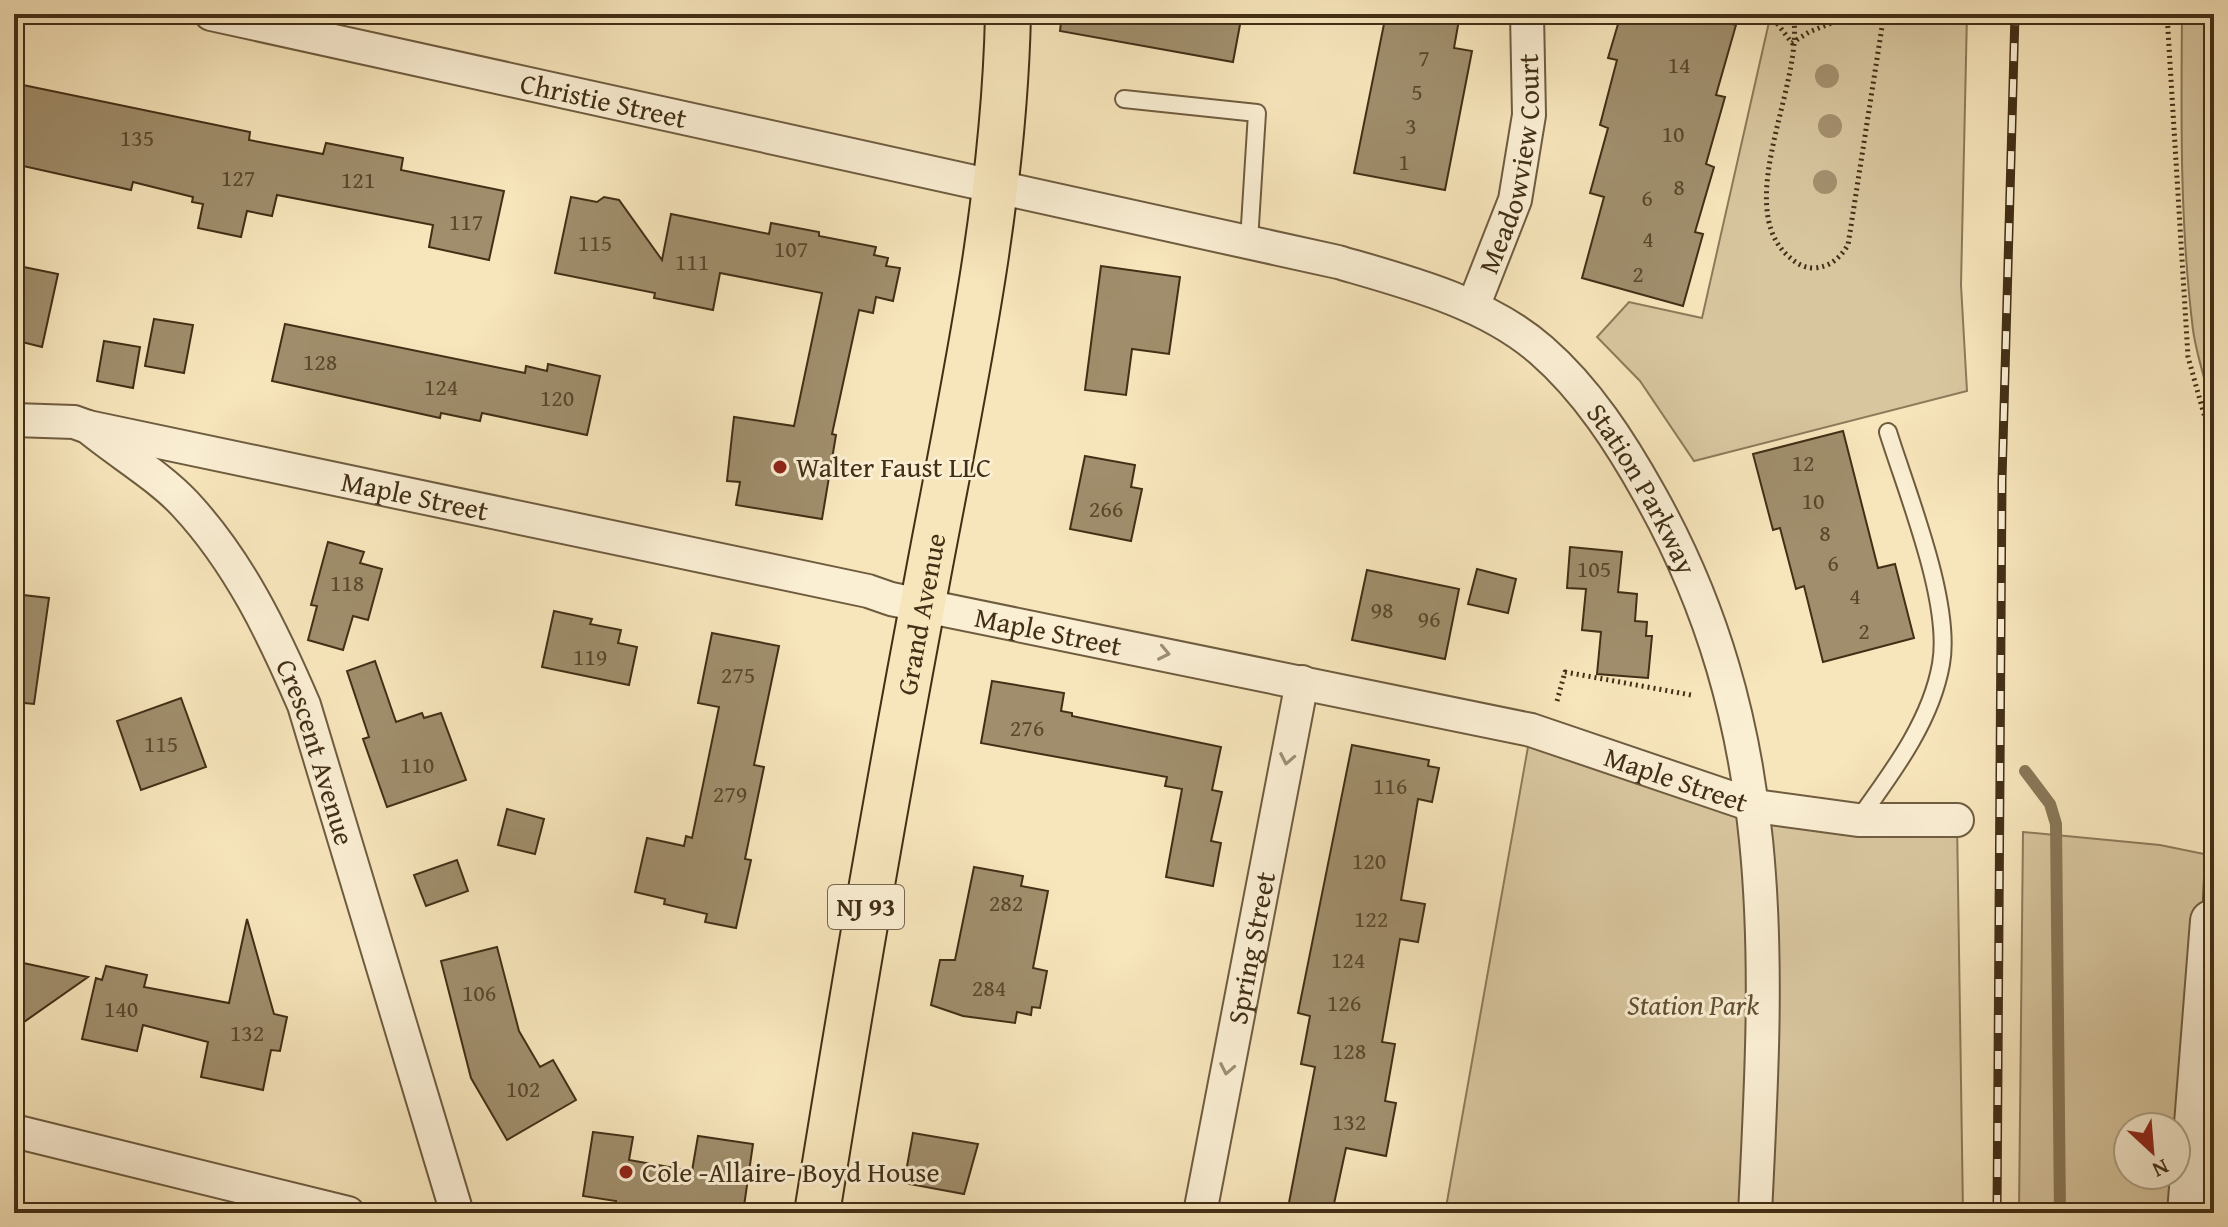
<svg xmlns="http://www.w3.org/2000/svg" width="2228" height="1227" viewBox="0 0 2228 1227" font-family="'Gentium Book Plus',serif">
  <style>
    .green { fill: #d8c69f; stroke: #8d7a5a; stroke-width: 2; fill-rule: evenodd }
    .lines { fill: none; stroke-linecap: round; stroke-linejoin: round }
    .stream { stroke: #897757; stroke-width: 12 }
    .building { fill: #a08e6c; stroke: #422f16; stroke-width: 2 }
    .service-casing { stroke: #6f5c3f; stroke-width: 20 }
    .minor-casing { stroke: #6f5c3f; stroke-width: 36 }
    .tertiary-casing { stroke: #6f5c3f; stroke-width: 44 }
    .primary-casing { stroke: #422f16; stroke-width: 48 }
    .path { stroke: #422f16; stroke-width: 5; stroke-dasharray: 2 4; stroke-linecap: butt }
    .service { stroke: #faeed3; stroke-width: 16 }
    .minor { stroke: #faeed3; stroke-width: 32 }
    .tertiary { stroke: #faeed3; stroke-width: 40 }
    .primary { stroke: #f7e5bb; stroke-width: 44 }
    .rail-casing { stroke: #422f16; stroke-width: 9 }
    .rail { stroke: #faeed3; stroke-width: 6; stroke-dasharray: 18; stroke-linecap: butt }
    .tree { fill: #a4916f }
    .oneway { stroke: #9e8e74 }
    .poi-dot { fill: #8f2418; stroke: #faeed3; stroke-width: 3 }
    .labels { text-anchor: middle; stroke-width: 6; stroke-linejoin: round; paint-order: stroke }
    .number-label { font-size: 24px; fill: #5a472c }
    .shield { fill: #faeed3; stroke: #79684f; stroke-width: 2 }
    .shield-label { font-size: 26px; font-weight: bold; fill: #422f16 }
    .street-label { font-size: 28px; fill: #422f16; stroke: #faeed3 }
    .poi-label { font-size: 28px; fill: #422f16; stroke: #faeed3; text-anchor: start }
    .park-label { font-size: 28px; font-style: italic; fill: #604d31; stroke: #faeed3 }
  </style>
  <rect width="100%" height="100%" fill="#f7e5bb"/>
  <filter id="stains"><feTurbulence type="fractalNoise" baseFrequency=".0025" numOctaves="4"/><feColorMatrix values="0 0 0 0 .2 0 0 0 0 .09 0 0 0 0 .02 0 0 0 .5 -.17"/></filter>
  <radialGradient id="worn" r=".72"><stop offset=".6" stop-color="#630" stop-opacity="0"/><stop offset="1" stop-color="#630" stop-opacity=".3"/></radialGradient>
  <path class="green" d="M1754,14H1967L1961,285L1967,391L1694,461L1640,381L1597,337L1629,302L1702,318L1769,22Z
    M2182,14H2214V413C2207,386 2197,358 2193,330C2180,226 2181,119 2182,14Z
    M1531,730L1755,806L1957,820L1963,1213H1445Z
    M2023,832L2160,845L2214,856V1213H2019ZM2128,1127H2176V1175H2128Z"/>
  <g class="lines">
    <path class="stream" d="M2025,771L2050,804L2056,824L2060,1213"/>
  </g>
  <path class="building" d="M1062,14H1242L1233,62L1060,31Z
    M1386,14H1460L1454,48L1472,51L1445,190L1354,173Z
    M1621,14H1696L1736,25L1716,95L1725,97L1706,164L1714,167L1695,232L1703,234L1683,306L1582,278L1604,197L1590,193L1608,128L1600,125L1617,60L1608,58Z
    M23,85L250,132L249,140L323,154L326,143L403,158L401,170L504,191L489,260L429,247L433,225L277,195L272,216L247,211L241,237L198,228L203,204L192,202L193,197L133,182L131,190L14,164V128Z
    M571,197L597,202L604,197L619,200L662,260L671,214L769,234L771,223L819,232V236L876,247L874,255L888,258L886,266L900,268L893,301L876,297L873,313L859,310L832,434L836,435L822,519L736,505L740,482L727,481L734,417L794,426L822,293L720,273L713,310L654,298L655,293L555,273Z
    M14,265L58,274L42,347L14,340Z
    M1101,266L1180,277L1169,354L1132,349L1126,395L1085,390Z
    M154,319L193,325L184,373L145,366Z
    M285,324L525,373L526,366L547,371L548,364L600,376L587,435L482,413L480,421L441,413L440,418L272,381Z
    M104,341L140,347L133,388L97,381Z
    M1843,431L1878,568L1895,564L1914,638L1823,662L1804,586L1796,589L1780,528L1773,530L1753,454Z
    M1085,456L1135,465L1131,487L1142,489L1131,541L1070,529Z
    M328,542L364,552L360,563L382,569L368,620L353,616L343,650L308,640L317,606L311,605Z
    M1570,547L1622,552L1618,592L1637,594L1635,621L1647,622L1646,636H1652L1648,678L1597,674L1601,632L1582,630L1586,589L1567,588Z
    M1477,569L1516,579L1508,613L1468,604Z
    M1367,570L1459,589L1445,659L1352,640Z
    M14,594L49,598L34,704L14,702Z
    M554,611L592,619L590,624L621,630L618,643L637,647L629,685L542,667Z
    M712,633L779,646L754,765L764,767L745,859L751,860L736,928L705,922L707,914L664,904L665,899L635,892L647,838L684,846L686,836L692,838L719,707L698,703Z
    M375,661L396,722L422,713L424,718L441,713L466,780L387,807L363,739L369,737L347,671Z
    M992,681L1064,693L1061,711L1072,713V716L1221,747L1212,790L1222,792L1211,841L1221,843L1213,886L1166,877L1182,789L1165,786L1167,777L981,743Z
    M181,698L206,767L141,790L117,721Z
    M1352,745L1429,760L1428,766L1439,768L1432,802L1418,799L1401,900L1425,904L1418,942L1400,939L1382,1042L1395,1044L1385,1101L1396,1103L1386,1156L1346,1148L1332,1213H1287L1315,1067L1301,1064L1310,1016L1298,1013Z
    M507,809L544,819L535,854L498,845Z
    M457,860L468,891L426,906L414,875Z
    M974,867L1023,876L1021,886L1048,891L1033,968L1047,971L1040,1008L1032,1007L1031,1015L1017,1012L1015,1023L963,1016L931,1005L940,960H955Z
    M247,919L274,1014L287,1017L280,1051L271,1050L263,1090L201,1077L208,1042L143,1025L137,1051L82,1039L96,978L102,980L106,966L147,975L144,987L229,1003Z
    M497,947L519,1031L540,1067L553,1060L576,1100L507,1140L471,1078L441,961Z
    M14,961L88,977L14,1029Z
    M593,1132L633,1137L629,1160L692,1171L698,1136L753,1144L743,1213H614L616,1201L583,1196Z
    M913,1133L978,1144L964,1194L904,1183Z"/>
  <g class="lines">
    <g class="service-casing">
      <path id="service" d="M1124,99L1257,113L1249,241
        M1858,820C1891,774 1931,722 1941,664C1952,603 1907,493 1888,432
        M2211,921L2214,858"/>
    </g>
    <g class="minor-casing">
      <g id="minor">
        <path id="s1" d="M211,14L1338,262C1407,282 1486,302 1541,350C1587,390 1621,443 1650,495C1781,728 1768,956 1755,1213"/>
        <path id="s2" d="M1473,307L1515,200L1529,115L1527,14"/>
        <path id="s3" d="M14,420L74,422L88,427C118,452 159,476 185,504C239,562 273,633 304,705L457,1213"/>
        <path id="s4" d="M88,427L868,591L891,599L1531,730L1755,806L1858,820H1957"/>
        <path d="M14,1131L348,1213"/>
        <path id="s5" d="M1200,1213L1302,682"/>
      </g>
    </g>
    <g class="tertiary-casing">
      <path id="tertiary" d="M2188,1213L2211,921H2214"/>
    </g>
    <g class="primary-casing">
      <g id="primary">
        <path id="s6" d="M817,1213C851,1002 887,792 927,581C962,393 1004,206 1008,14"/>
      </g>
    </g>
    <path class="path" d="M1770,14L1792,43L1809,32L1854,14
      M1793,14C1806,80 1732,202 1787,255C1795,262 1802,268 1814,268C1830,267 1840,258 1848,245L1884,14
      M2167,14L2188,357L2214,450
      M1557,701L1565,672L1691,695"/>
    <use href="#service" class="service"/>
    <use href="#minor" class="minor"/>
    <use href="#tertiary" class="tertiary"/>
    <use href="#primary" class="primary"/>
    <g class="rail-casing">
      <path id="rail" d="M1997,1213L2002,480L2015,14"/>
    </g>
    <use href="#rail" class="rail"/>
  </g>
  <g class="tree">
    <circle cx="1827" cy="76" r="12"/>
    <circle cx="1830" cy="126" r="12"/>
    <circle cx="1825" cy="182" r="12"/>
  </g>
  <defs><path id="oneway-chevron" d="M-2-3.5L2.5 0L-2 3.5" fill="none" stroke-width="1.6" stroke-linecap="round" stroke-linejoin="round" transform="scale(2)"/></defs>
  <g class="oneway">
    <use href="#oneway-chevron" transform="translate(1164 653) rotate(12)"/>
    <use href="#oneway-chevron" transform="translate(1287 759) rotate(101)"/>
    <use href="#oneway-chevron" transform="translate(1227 1069) rotate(101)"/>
  </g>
  <g class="poi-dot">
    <circle cx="780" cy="467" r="8"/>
    <circle cx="626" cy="1172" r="8"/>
  </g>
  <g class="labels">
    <g class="number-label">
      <text x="1424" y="66">7</text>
      <text x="1679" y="73">14</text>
      <text x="1417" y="100">5</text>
      <text x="1411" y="134">3</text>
      <text x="1673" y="142">10</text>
      <text x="137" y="146">135</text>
      <text x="1404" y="170">1</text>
      <text x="238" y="186">127</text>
      <text x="358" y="188">121</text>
      <text x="1679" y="195">8</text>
      <text x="1647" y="206">6</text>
      <text x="466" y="230">117</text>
      <text x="1648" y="247">4</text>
      <text x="595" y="251">115</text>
      <text x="791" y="257">107</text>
      <text x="692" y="270">111</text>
      <text x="1638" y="282">2</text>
      <text x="320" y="370">128</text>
      <text x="441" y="395">124</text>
      <text x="557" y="406">120</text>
      <text x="1803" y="471">12</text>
      <text x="1813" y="509">10</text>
      <text x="1106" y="517">266</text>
      <text x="1825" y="541">8</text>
      <text x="1833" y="571">6</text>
      <text x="1594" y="577">105</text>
      <text x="347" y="591">118</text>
      <text x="1855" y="604">4</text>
      <text x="1382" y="618">98</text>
      <text x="1429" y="627">96</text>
      <text x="1864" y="639">2</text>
      <text x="590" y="665">119</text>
      <text x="738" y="683">275</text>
      <text x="1027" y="736">276</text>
      <text x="161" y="752">115</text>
      <text x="417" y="773">110</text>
      <text x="1390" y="794">116</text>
      <text x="730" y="802">279</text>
      <text x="1369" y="869">120</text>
      <text x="1006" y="911">282</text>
      <text x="1371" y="927">122</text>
      <text x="1348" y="968">124</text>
      <text x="989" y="996">284</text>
      <text x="479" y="1001">106</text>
      <text x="1344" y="1011">126</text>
      <text x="121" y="1017">140</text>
      <text x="247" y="1041">132</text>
      <text x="1349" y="1059">128</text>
      <text x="523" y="1097">102</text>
      <text x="1349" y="1130">132</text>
    </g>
    <rect class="shield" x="828" y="885" width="76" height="44" rx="6"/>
    <g class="shield-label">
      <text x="866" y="916">NJ 93</text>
    </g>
    <g class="street-label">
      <text dy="10" stroke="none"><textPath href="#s1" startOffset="402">Christie Street</textPath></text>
      <text dy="10" stroke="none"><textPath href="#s2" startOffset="150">Meadowview Court</textPath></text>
      <text dy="10" stroke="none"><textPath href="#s1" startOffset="1550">Station Parkway</textPath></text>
      <text dy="10" stroke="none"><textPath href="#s4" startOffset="334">Maple Street</textPath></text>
      <text dy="10" stroke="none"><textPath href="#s6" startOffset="608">Grand Avenue</textPath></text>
      <text dy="10" stroke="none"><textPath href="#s4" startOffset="982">Maple Street</textPath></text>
      <text dy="10" stroke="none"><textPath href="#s3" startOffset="482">Crescent Avenue</textPath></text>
      <text dy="10" stroke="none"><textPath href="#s4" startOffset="1628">Maple Street</textPath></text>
      <text dy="10" stroke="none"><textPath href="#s5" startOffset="270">Spring Street</textPath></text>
    </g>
    <g class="poi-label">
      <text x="796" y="477">Walter Faust LLC</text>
      <text x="642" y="1182">Cole -Allaire- Boyd House</text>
    </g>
    <g class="park-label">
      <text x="1693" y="1015">Station Park</text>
    </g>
  </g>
  <rect width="2228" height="1227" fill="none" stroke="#f7e5bb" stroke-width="48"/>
  <rect x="16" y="16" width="2196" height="1195" fill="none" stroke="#422f16" stroke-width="4"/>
  <rect x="24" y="24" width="2180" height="1179" fill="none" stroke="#422f16" stroke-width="2"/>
  <g transform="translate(2152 1151) rotate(154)"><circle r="38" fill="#faeed3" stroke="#b0a287" stroke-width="2"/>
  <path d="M0-6L14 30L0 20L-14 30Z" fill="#8f2418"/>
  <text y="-12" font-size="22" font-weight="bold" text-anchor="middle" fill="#422f16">N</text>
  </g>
  <rect width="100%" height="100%" filter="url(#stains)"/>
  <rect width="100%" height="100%" fill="url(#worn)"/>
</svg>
